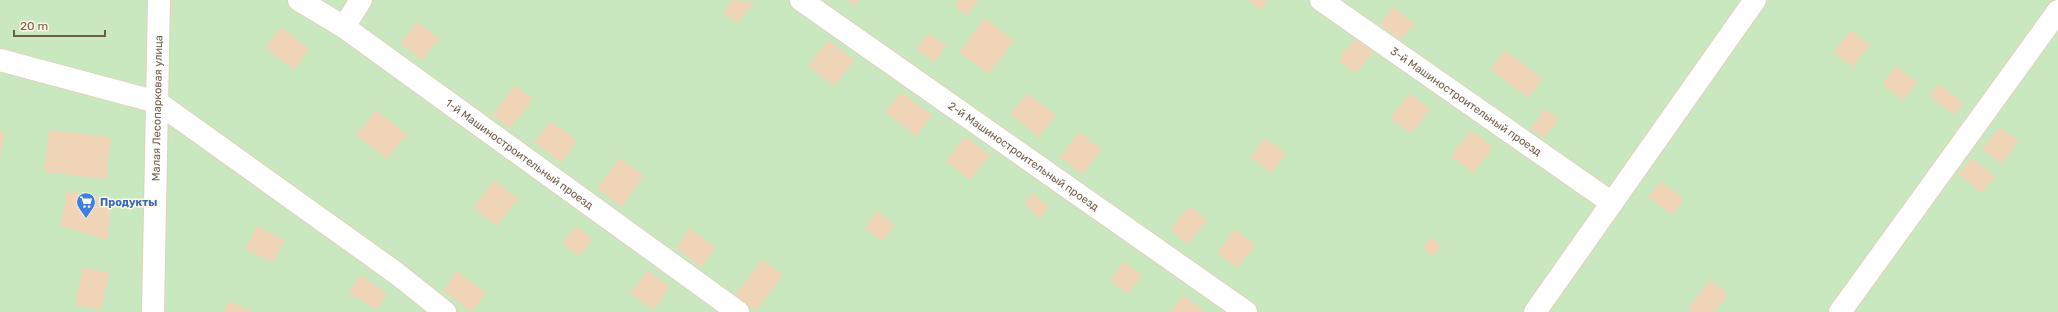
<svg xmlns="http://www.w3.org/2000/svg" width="2058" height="312" viewBox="0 0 2058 312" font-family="Rubik,sans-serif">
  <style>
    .green { fill: #cae8bf }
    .building { fill: #f0d5b8 }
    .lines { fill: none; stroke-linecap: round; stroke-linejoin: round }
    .minor-casing { stroke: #dfd1bc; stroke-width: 24 }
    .minor { stroke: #fff; stroke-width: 22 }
    .labels { text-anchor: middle; stroke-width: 3; stroke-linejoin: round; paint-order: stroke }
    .street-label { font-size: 11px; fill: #715c48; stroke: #fff8e5 }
    .shop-label { font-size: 11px; font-weight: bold; fill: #366cbe; stroke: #fff8e5; text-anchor: start }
  </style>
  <rect width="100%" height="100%" fill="#fbf4df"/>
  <path class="green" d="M0,0H2058V312H0Z"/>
  <path class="building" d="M732,0L754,2L737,24L723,12Z
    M847,0H859L855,5Z
    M958,0H978L967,15L954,5Z
    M1248,0H1268L1260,10Z
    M1393,7L1414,23L1401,40L1380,24Z
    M985,18L1014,41L988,74L959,52Z
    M417,22L439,38L422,60L400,43Z
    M281,27L309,49L294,70L265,48Z
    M1851,30L1870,45L1853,67L1833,52Z
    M929,33L946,46L934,62L916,49Z
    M1355,38L1373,52L1356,73L1338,60Z
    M828,40L855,60L834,86L808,66Z
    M1505,50L1543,79L1528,98L1490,69Z
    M1896,66L1917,82L1903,101L1882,84Z
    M1939,84L1964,103L1954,115L1929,96Z
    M515,85L533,99L510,128L492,115Z
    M901,92L932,115L916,136L885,112Z
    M1027,93L1056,115L1039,137L1010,114Z
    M1410,93L1430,109L1411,134L1390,118Z
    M1545,109L1559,119L1544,138L1530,128Z
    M376,110L407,134L387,159L356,135Z
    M551,121L577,141L561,163L534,142Z
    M2000,127L2019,141L2002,164L1982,149Z
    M49,130L111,137L106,179L44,172Z
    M1471,130L1493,147L1473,173L1451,156Z
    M0,131H4L1,154H0Z
    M1079,132L1102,149L1082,175L1060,157Z
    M965,136L990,155L970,180L946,161Z
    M1265,138L1286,153L1271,173L1250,157Z
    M620,158L644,176L621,207L597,188Z
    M1971,158L1995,176L1982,193L1958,174Z
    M494,180L518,199L497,226L473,208Z
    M1660,181L1684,199L1672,215L1648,197Z
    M67,191L110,199L108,240L60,226Z
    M1032,193L1049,206L1040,218L1024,204Z
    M1189,206L1207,220L1188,244L1170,230Z
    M877,211L895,225L882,241L865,228Z
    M257,226L285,240L273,263L245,249Z
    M576,226L593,239L579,256L562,243Z
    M690,228L716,248L701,267L676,247Z
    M1235,229L1255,245L1237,268L1217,253Z
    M1430,237L1441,245L1433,256L1423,248Z
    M762,259L783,275L756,311L735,295Z
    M1124,262L1142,275L1128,294L1110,280Z
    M83,267L109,273L101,310L75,305Z
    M648,270L670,287L653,310L630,293Z
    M457,271L486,293L471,312L443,290Z
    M360,275L387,293L377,310L348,293Z
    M1710,280L1728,294L1714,312H1692L1688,308Z
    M1183,295L1205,312H1170Z
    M228,301L253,312H224Z"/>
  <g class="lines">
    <g class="minor-casing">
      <g id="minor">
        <path id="s1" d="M299,0L344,27L738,312"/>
        <path id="s2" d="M801,0L1246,312"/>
        <path id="s3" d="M1321,0L1612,203"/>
        <path d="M344,27L361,0"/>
        <path d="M0,60L157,102L396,273L445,312"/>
        <path id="s4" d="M153,312L159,0"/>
        <path d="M1535,312L1755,0"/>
        <path d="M1840,312L2058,11"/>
      </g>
    </g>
    <use href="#minor" class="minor"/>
  </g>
  <defs>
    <g id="supermarket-pin" transform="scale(1)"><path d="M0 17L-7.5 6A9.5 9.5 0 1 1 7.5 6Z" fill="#3f7fe0" stroke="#fff8e5"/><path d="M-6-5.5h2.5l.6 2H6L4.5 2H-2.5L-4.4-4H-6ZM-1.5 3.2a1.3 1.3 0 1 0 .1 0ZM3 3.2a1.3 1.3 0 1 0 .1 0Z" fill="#fff"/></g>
  </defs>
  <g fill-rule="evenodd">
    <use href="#supermarket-pin" x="86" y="202"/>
  </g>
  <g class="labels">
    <g class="street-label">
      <text dy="4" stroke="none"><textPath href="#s3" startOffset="177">3-й Машиностроительный проезд</textPath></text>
      <text dy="4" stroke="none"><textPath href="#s4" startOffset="204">Малая Лесопарковая улица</textPath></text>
      <text dy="4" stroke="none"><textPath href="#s1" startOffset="269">1-й Машиностроительный проезд</textPath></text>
      <text dy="4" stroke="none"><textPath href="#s2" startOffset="272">2-й Машиностроительный проезд</textPath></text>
    </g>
    <g class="shop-label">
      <text x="100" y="206">Продукты</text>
    </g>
  </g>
  <path d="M14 30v6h91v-6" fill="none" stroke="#715c48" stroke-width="2"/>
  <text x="20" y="30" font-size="12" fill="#715c48" stroke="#fff8e5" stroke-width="3" paint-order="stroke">20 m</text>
</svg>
